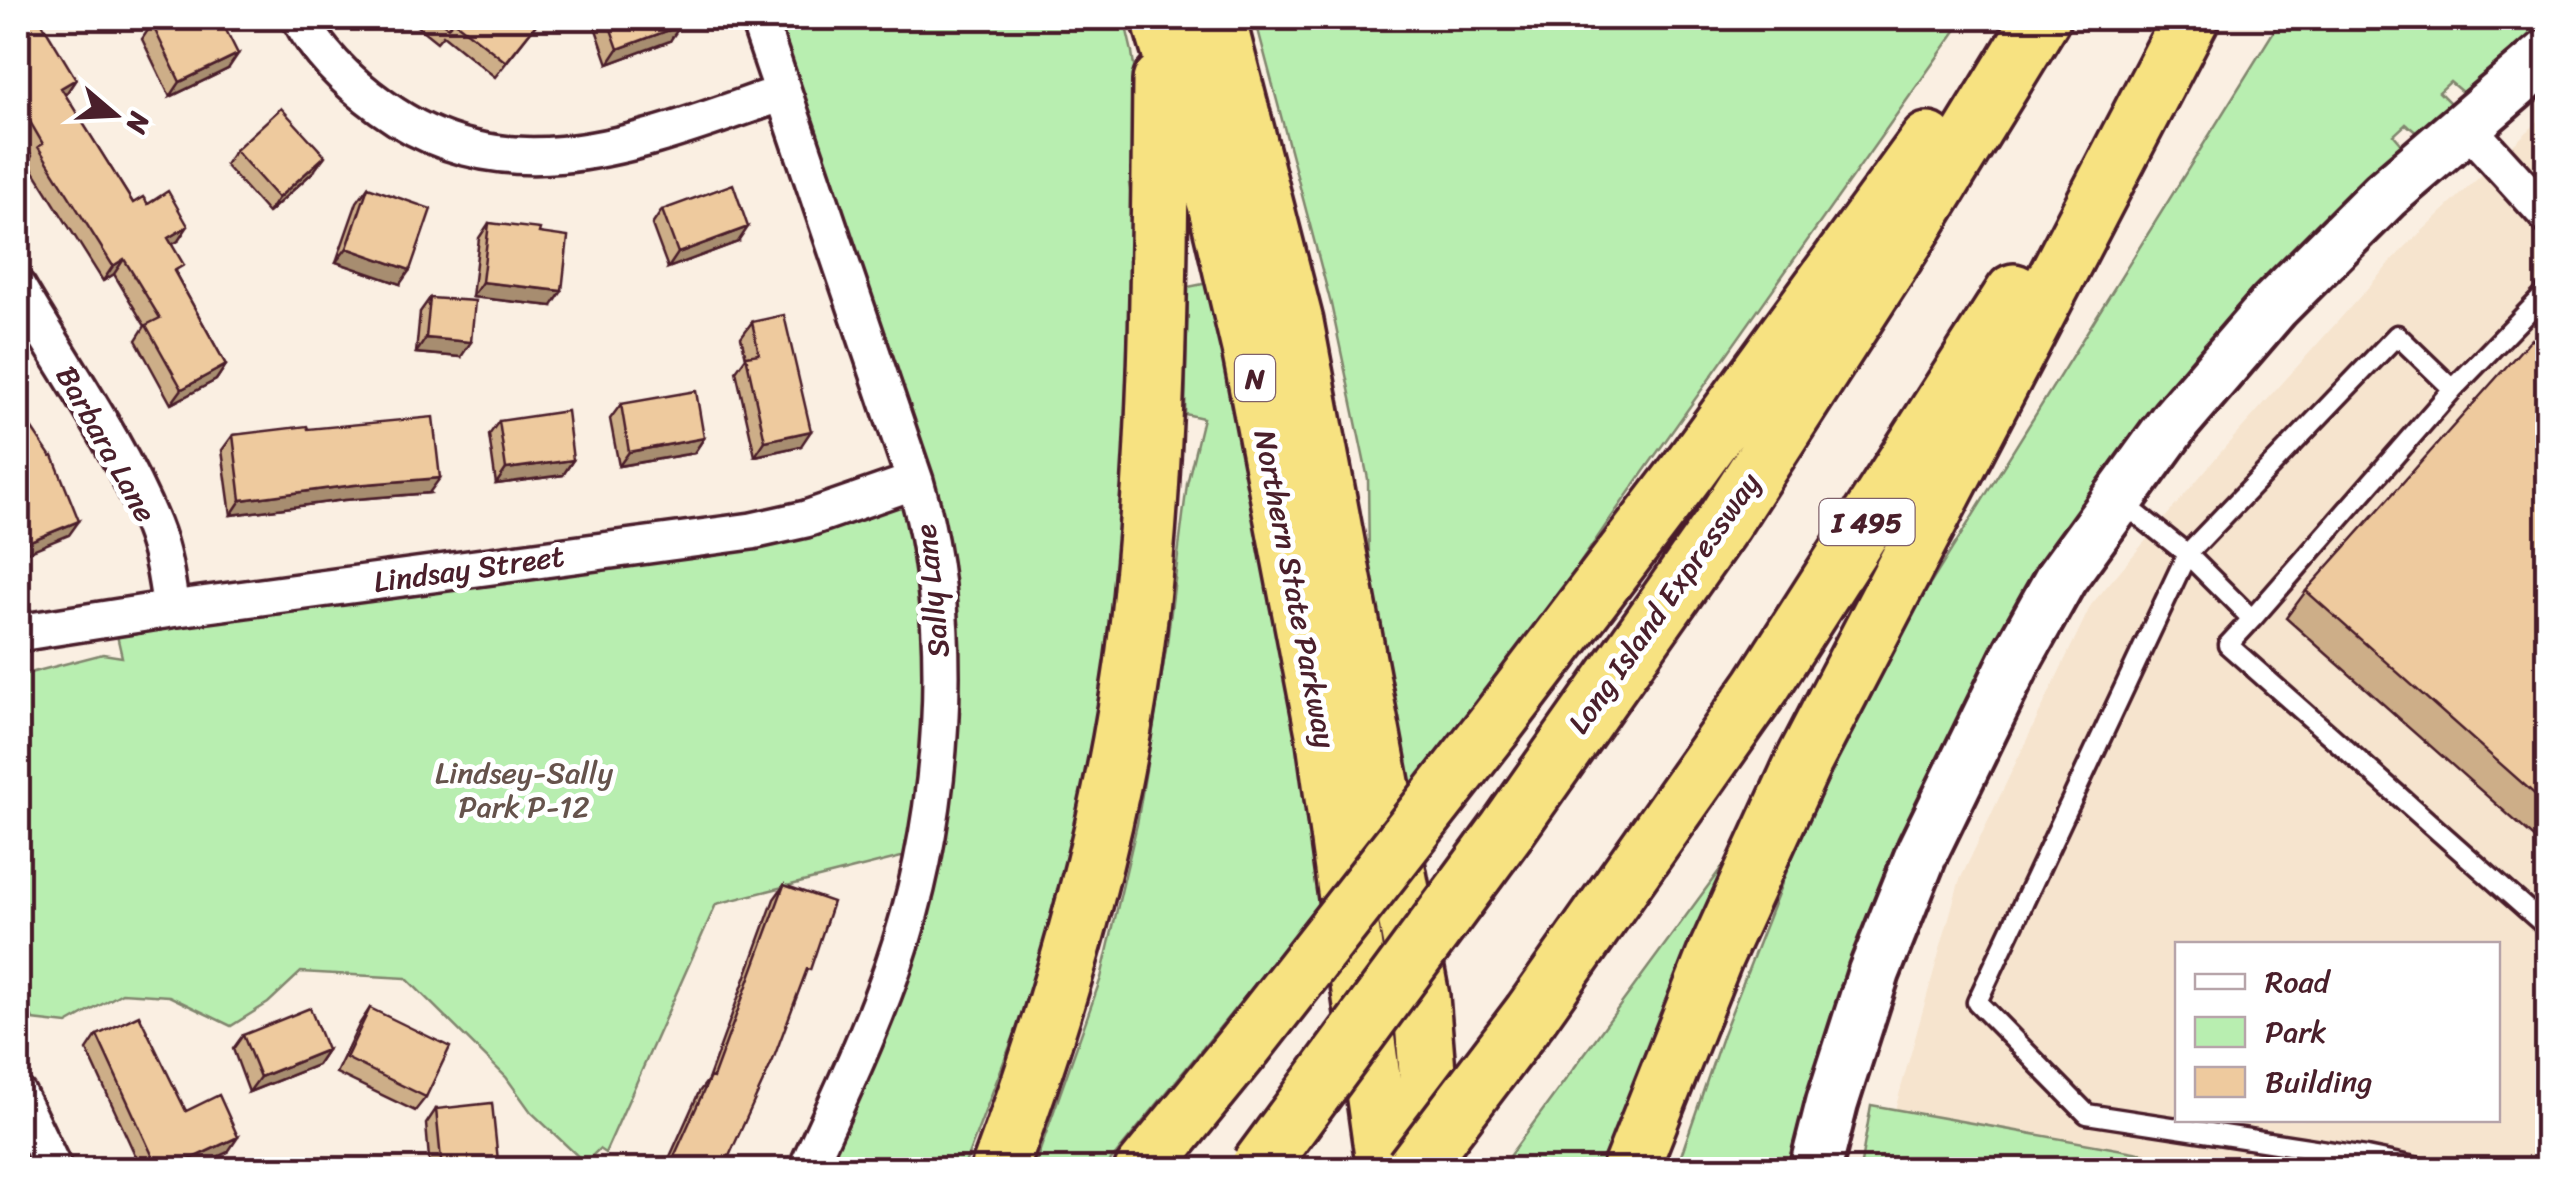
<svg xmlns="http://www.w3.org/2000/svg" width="2565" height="1187" viewBox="0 0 2565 1187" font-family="Sriracha,sans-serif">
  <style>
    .built { fill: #f6e4ce; fill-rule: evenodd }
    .green { fill: #b8eeb0; stroke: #81866e; stroke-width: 2.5 }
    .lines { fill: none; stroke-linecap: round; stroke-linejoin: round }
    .service-casing { stroke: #4a1f2b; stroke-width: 25 }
    .minor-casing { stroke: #4a1f2b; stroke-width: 42 }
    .secondary-casing { stroke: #4a1f2b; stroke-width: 58 }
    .motorway-casing { stroke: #4a1f2b; stroke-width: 62 }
    .service { stroke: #fff; stroke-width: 18 }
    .minor { stroke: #fff; stroke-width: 35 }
    .secondary { stroke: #fff; stroke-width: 50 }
    .motorway { stroke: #f7e281; stroke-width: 55 }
    .motorway-bridge-casing { stroke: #4a1f2b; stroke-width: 62; stroke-linecap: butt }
    .motorway-bridge { stroke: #f7e281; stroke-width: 55 }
    .wall { fill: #cdae88; stroke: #4a1f2b; stroke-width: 2.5 }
    .shaded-wall { fill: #a78d6f; stroke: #4a1f2b; stroke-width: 2.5 }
    .building { fill: #eeca9e; stroke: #4a1f2b; stroke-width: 2.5 }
    .labels { text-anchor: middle; stroke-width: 10; stroke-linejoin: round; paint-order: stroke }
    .shield { fill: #fff; stroke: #80626b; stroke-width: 2.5 }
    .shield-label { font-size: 28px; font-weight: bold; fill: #4a1f2b }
    .street-label { font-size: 30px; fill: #4a1f2b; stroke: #fff }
    .park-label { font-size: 30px; fill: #66534c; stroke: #fff }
  </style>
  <rect width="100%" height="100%" fill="#faefe2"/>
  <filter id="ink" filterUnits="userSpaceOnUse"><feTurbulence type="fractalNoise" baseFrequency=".01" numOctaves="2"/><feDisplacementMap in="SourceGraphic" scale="20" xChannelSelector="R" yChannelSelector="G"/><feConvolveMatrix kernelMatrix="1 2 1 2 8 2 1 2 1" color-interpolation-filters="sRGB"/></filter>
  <g filter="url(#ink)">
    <path class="built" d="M2547,113V1169L2010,1170L1885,1145L1959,882L2091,605L2226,446L2400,252ZM2178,944H2498V1120H2178Z"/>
    <path class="green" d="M750,18H1124L1132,52L1150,179L1129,184L1152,301L1100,752L1039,970L963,1169H813L917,853L716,904L605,1153L599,1149L585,1163L531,1112L506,1077L406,978L301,972L268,1003L231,1026L169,996L122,993L67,1024L33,1020L18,983V676L103,654L122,657L113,618L909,488Z
      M1255,18H1965L1608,522L1492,693L1408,796L1369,561L1368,479L1331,304Z
      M2282,18H2547V21L2462,92L2450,82L2439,92L2450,103L2418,134L2406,124L2394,135L2404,147L2036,584L1952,729L1856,957L1792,1169L1676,1170L1723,1034L1804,827L1921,599Z
      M1213,282L1332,890L1104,1169L1033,1170L1101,978L1137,824L1167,643L1187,484L1203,418L1185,414L1188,287Z
      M1772,799L1618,1169L1499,1170Z
      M1871,1105L2229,1169H1860Z"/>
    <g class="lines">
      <g class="service-casing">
        <path id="service" d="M2122,502L2187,554L2252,619L2453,389
          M2252,619L2228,645L2548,928
          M2429,1170L2366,1157L2087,1114L1977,1002L2187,554L2397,335L2453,389L2548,291"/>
      </g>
      <g class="minor-casing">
        <path id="minor" d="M300,18C318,53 350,84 382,107C511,201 650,138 783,93
          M758,18L915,481C959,631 944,820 893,967C869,1036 837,1103 806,1170
          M2466,126L2548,216
          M18,288C63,365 118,442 152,525C163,552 167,581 171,609
          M18,633L171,609L752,531L806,519L915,481
          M18,1095L54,1170"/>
      </g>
      <g class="secondary-casing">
        <path id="secondary" d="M1815,1170L1832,1103L1874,972L1923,850L2019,653L2061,578L2175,421L2274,306L2385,195L2548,55"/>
      </g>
      <g class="motorway-casing">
        <path id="motorway" d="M1160,18L1216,204L1250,348L1324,733L1385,1170
          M1217,18L1295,322L1421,997L1435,1170
          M1494,726L1689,469L1928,141
          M1508,829L1723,523L1917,222L2042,18
          M1532,1013L1762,686L2014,292
          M999,1170C1064,994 1116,813 1138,627C1159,445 1159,263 1161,81
          M1143,1170L1244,1046
          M1630,1170L1714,958L1804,761L2191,18"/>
      </g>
      <use href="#service" class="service"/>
      <use href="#minor" class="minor"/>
      <use href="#secondary" class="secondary"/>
      <use href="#motorway" class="motorway"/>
      <g class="motorway-bridge-casing">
        <path id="motorway-bridge" d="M1244,1046L1494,726
          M1258,1168L1508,829
          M1413,1170L1532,1013"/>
      </g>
      <use href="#motorway-bridge" class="motorway-bridge"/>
    </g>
    <path class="wall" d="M18,18L31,22L76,79L65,95L133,203L148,204L178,241L172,244L177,276L226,365L216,380L171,404L136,340L145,326L114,274L103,281L28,162L32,156L18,133Z
      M407,18H532L538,22L495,77L443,35L437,42Z
      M592,18H677L670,41L608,64Z
      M152,24L228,69L170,97L142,39Z
      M235,150L314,171L268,213L225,165Z
      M368,187L400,284L336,262L357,202Z
      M662,210L738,242L668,268L652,225Z
      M489,223L539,233L552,306L472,297L479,238Z
      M430,298L461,357L416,353L420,312Z
      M752,322L801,446L755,456L736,371L746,357L741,337Z
      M2548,354V850L2286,618L2306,591Z
      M621,404L704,438L694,453L619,466L610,419Z
      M499,421L573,460L563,475L496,484L489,435Z
      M308,429L429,493L344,500L231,515L222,450L233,435Z
      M784,885L803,980L725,1165L722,1170H664L699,1092L708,1080L774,899Z
      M370,1008L426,1097L415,1111L336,1073L360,1023Z
      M97,1035L186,1111L228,1152L189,1170H142L87,1050Z
      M243,1035L327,1050L317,1065L249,1092L233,1049Z
      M436,1109L499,1170H430L426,1124Z"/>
    <path class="shaded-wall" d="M680,26L670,41L608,64L618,49Z
      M238,54L228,69L170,97L180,82Z
      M76,79L66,94L50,103L61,88Z
      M325,156L314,171L268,213L278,198Z
      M188,226L178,241L158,253L168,238Z
      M748,227L738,242L668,268L678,253Z
      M347,248L410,270L400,284L336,262Z
      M124,259L114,274L103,281L113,266Z
      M482,282L562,291L552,306L472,297Z
      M426,338L471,342L461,357L416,353Z
      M226,365L216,380L171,404L182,389Z
      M811,431L801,446L755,456L765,441Z
      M704,438L694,453L619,466L629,452Z
      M573,460L563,475L496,484L506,469Z
      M440,478L429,493L344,500L231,515L241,500L354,485Z
      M79,521L69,535L18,556V546Z
      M327,1050L317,1065L249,1092L260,1077Z
      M238,1137L228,1152L189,1170H167Z"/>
    <path class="building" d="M18,18H28L31,22L39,18L76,79L61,88L133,203L143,197L148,204L168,191L188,226L168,238L184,265L174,271L226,365L182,389L146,325L160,318L124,259L113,266L38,147L43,144L18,101Z
      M166,18H220L238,54L180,82L152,24Z
      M435,18H532L538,22L506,62L454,21L448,27Z
      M607,18H677L680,26L618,49Z
      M281,108L325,156L278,198L235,150Z
      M733,184L748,227L678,253L662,210Z
      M368,187L431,209L410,270L347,248Z
      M489,223L540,229L539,233L568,237L562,291L482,282Z
      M430,298L475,301L471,342L426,338Z
      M784,315L811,431L765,441L746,356L759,354L752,322Z
      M2531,339L2548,354V806L2306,591Z
      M696,391L704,438L629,452L621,404Z
      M18,408L51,457L53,456L79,521L18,546Z
      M567,411L573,460L506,469L499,421Z
      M433,417L440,478L354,485L241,500L233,435L307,426L308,429Z
      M784,885L833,902L810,970L807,969L773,1060L725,1165L720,1163L717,1170H668L710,1077L713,1078Z
      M310,1008L327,1050L260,1077L243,1035Z
      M370,1008L450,1047L426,1097L346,1058Z
      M139,1015L186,1111L219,1095L238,1137L167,1170H159L97,1035Z
      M492,1103L499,1170H442L436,1109Z"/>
  </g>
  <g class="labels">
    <g class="shield">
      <rect x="1235" y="355" width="40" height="46" rx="8"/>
      <rect x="1819.5" y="499" width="95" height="46" rx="8"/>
    </g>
    <g class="shield-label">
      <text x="1255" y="388">N</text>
      <text x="1867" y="532">I 495</text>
    </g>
    <g class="street-label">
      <text transform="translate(106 444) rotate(61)" y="10">Barbara Lane</text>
      <text transform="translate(469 569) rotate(-8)" y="10">Lindsay Street</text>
      <text transform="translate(1295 589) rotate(79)" y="10">Northern State Parkway</text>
      <text transform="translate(932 591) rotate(-96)" y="10">Sally Lane</text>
      <text transform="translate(1664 603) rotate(-55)" y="10">Long Island Expressway</text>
    </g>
    <g class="park-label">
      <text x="524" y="783">Lindsey-Sally<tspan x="524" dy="34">Park P-12</tspan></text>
    </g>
  </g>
  <rect width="2565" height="1187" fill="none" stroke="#fff" stroke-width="60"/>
  <rect x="30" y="30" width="2505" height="1127" fill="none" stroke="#4a1f2b" stroke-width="4" filter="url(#ink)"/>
  <rect x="2175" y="942" width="325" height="180" fill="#ffffff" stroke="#b7a5aa" stroke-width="2.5"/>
  <rect x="2195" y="974" width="50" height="15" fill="#ffffff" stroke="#b7a5aa" stroke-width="2.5"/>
  <text x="2265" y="992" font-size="30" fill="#4a1f2b">Road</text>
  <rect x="2195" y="1017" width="50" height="30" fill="#b8eeb0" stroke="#b7a5aa" stroke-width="2.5"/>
  <text x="2265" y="1042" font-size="30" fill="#4a1f2b">Park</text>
  <rect x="2195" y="1067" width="50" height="30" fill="#eeca9e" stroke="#b7a5aa" stroke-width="2.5"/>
  <text x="2265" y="1092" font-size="30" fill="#4a1f2b">Building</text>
  <g transform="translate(115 115) rotate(109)" stroke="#ffffff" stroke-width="8" paint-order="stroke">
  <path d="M0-8L18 38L0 25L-18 38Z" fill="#4a1f2b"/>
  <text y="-15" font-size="28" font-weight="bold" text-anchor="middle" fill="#4a1f2b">N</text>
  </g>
</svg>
